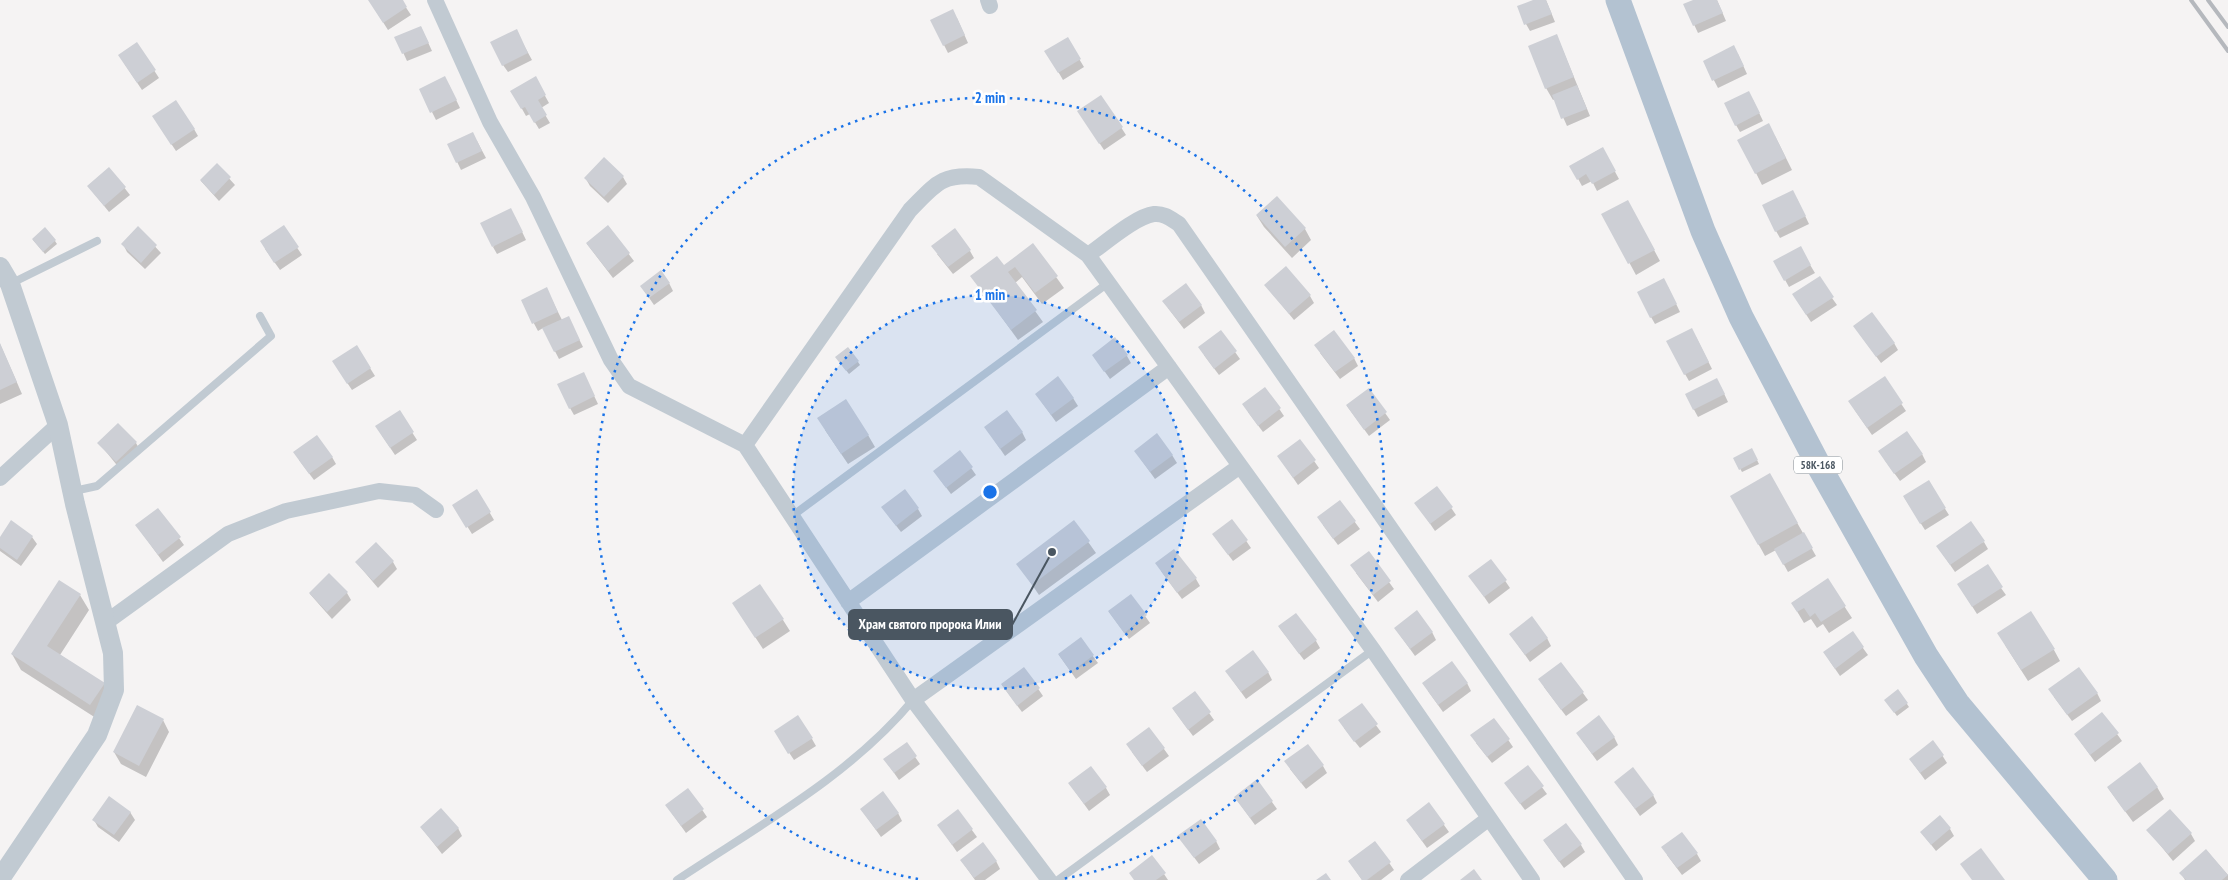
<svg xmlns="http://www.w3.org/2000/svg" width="2228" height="880" viewBox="0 0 2228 880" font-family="'PT Sans Narrow',sans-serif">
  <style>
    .shadow { fill: #0003 }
    .building { fill: #cdcfd5 }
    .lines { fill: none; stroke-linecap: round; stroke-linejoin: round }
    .service { stroke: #c1cad2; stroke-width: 8 }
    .minor { stroke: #c1cad2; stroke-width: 16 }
    .tertiary { stroke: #c1cad2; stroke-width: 20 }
    .primary { stroke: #b3c2d1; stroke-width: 25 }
    .rail { stroke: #b5b8bd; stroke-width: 4 }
    .ring { fill: none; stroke: #1a73e8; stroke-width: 2.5; stroke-dasharray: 2.5 5 }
    .labels { text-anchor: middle; stroke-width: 5; stroke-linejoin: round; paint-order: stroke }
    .shield { fill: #fff; stroke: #808990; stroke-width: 1 }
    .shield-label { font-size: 11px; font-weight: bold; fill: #4a5661 }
    .centre { fill: #1a73e8; stroke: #fff; stroke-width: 2.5 }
    .ring-label { font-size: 15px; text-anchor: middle; font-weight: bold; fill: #1a73e8; stroke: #fff; stroke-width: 5; stroke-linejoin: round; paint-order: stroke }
    .leader { fill: none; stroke: #4a5661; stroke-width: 2 }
    .callout-dot { fill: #4a5661; stroke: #fff; stroke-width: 2 }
    .callout { fill: #4a5661; stroke: #4a5661; stroke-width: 2 }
    .callout-label { font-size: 14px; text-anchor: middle; font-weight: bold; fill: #fff }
  </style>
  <rect width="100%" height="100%" fill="#f5f3f3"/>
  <path class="shadow" d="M371,0H401L411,15L388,30L374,8Z
    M1536,0H1546L1555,22L1530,31L1526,24Z
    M1696,0H1717L1726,21L1698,33L1685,5Z
    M957,18L968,43L948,53L944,45Z
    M421,27L432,51L407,61L396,37Z
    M1557,36L1590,116L1567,126L1555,99L1553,100L1546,88Z
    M520,38L532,60L508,72L503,65Z
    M1067,39L1084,67L1063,80L1046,51Z
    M137,44L159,78L142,90L124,63Z
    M1738,54L1747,74L1718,88L1704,61Z
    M535,78L549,103L541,108L550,123L539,129L530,114L526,116L512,91Z
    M449,85L460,108L436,120L432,112Z
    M1101,96L1126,135L1104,150L1083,118Z
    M1753,100L1763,121L1740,132L1736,125Z
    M158,124L194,129L198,136L176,151Z
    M1775,136L1792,170L1762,185L1756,173Z
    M477,141L486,158L461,170L449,145Z
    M1602,148L1619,179L1597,191L1592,181L1582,186L1571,166Z
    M217,165L235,185L219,201L201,181Z
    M109,168L130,195L109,212L88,186Z
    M623,177L627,184L608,203L590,186L586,179Z
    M1797,199L1809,224L1780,238L1776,231Z
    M1634,213L1660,261L1636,275L1603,214Z
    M1257,216L1305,229L1311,240L1292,258L1264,227Z
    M515,217L526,240L497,254L493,247Z
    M283,227L302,255L280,270L265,249Z
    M608,227L634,261L613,278L587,244Z
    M138,228L161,253L145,269L127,252L123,244Z
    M33,240L55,241L57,244L45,254Z
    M1033,245L1064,288L1042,304L1022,277L1015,283L1043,322L1018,340L972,276L1003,267Z
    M1800,248L1815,273L1789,287L1775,262Z
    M970,251L974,258L953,274L937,254Z
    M669,283L673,291L654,305L641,286Z
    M1266,286L1310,296L1314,303L1294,320Z
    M1668,287L1680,312L1655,324L1651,317Z
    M550,296L562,320L572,325L583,347L559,359L543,328L538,331L522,301Z
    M1832,298L1837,305L1811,322L1798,302Z
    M1201,305L1205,313L1184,329L1168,308Z
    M1221,332L1240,359L1219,375L1204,355Z
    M1859,333L1894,343L1898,350L1881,363Z
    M1696,337L1712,369L1689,381L1685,374Z
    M0,344L22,394L0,404Z
    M1320,353L1354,358L1358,366L1340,379Z
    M1093,355L1127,356L1131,363L1110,379Z
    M838,360L858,362L860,365L849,374Z
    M370,368L375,376L352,390L338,369Z
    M1884,378L1906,411L1872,435L1854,409Z
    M587,381L598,404L574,415L570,408Z
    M1721,387L1728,402L1698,417L1686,395Z
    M1265,388L1284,416L1263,432L1248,412Z
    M1369,390L1390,420L1369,436L1347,406Z
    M1073,398L1078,406L1056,422L1041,401Z
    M399,412L417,440L395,455L381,434Z
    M986,428L1022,432L1026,440L1005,456Z
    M825,430L868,435L875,447L848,464Z
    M1300,441L1319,468L1298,485L1279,457Z
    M99,443H136L140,450L120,469Z
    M1752,450L1759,464L1742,472L1735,459Z
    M960,452L976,475L951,494L939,478Z
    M1922,454L1926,462L1900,481L1884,459Z
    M1172,455L1177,463L1155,479L1140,458Z
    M332,457L336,464L314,480L299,460Z
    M1770,475L1816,556L1788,572L1776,550L1765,556L1732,496Z
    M1928,482L1949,515L1925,530L1904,497Z
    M1437,487L1456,515L1435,531L1416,503Z
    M477,491L494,520L472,534L454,505Z
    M1340,502L1360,529L1338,545L1323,525Z
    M158,509L184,545L163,562L137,526Z
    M918,509L922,516L901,532L887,514Z
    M1232,520L1251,548L1233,561L1218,541Z
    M1074,522L1096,553L1039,595L1018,564Z
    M32,537L37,544L21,566L0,551V539Z
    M1984,542L1988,549L1955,572L1942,553Z
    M1368,553L1394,589L1378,602L1356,573Z
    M1491,560L1510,588L1489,604L1470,576Z
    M356,562H393L397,569L378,588Z
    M1161,571L1196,579L1200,586L1182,599Z
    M1827,580L1852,618L1829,633L1823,624L1817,628L1811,619L1804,623L1792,603Z
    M2001,588L2006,595L1977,614L1963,592Z
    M347,593L351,600L332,619L310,594Z
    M80,595L89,610L60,655L104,684L113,699L99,720L21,670L12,654Z
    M1131,596L1150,623L1129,639L1109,612Z
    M740,614L783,620L790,631L763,649Z
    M1279,627L1316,641L1320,648L1304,660Z
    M1395,628L1432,632L1436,640L1415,656Z
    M1852,633L1868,655L1840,676L1829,660Z
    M1510,634L1547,638L1551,646L1530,662Z
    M1080,639L1098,663L1076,679L1059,655Z
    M2005,645L2054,650L2060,661L2028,681Z
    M1561,663L1588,700L1566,716L1544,687Z
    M1024,668L1043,696L1022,712L1002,685Z
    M1268,672L1272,680L1246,699L1231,678Z
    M1467,683L1471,691L1443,712L1428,691Z
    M1898,691L1909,707L1897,716L1888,703Z
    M1195,693L1214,720L1193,736L1173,709Z
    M2097,693L2101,701L2072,721L2054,697Z
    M1361,705L1381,732L1360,748L1344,728Z
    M2102,713L2122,741L2095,762L2075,734Z
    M1494,719L1513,747L1492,763L1476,743Z
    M163,720L169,732L146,777L121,764L114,752Z
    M1149,728L1169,756L1147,772L1132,752Z
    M1577,733L1614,737L1618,745L1597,761Z
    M780,739H812L816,746L794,760Z
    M906,744L920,764L899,780L885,760Z
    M1942,755L1947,763L1925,780L1910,759Z
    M1323,766L1327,773L1306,789L1290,769Z
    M1527,767L1547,794L1525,810L1510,790Z
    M1257,781L1277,809L1255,825L1235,797Z
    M1616,782L1653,795L1657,803L1640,816Z
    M1069,783L1106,788L1110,795L1089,811Z
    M2157,787L2164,799L2133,822L2108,788Z
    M688,789L707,817L686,833L671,812Z
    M1429,804L1449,832L1427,848L1412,827Z
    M861,809L898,813L902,821L881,837Z
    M958,811L977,837L957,852L939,826Z
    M130,812L135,820L119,842L98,827L94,820Z
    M421,827L458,828L462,836L442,854Z
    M1950,829L1954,836L1936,851L1921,832Z
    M2148,830L2191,834L2195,841L2173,861Z
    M1179,837L1216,841L1220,849L1199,864Z
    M1544,841L1581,845L1585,852L1564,868Z
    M1375,842L1394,870L1381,880H1362L1349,861Z
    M2206,850L2228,875V880H2185L2181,873Z
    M1697,854L1701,861L1682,875L1667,855Z
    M961,860L996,861L1000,869L985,880H975Z
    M1164,874L1168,880H1135Z"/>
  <path class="building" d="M368,0H403L407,7L383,23Z
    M1533,0H1546L1552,14L1524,25L1517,6Z
    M1693,0H1717L1723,13L1693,26L1683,4Z
    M953,9L965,35L943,46L930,20Z
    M421,26L429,43L402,54L394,37Z
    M517,29L528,53L502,66L490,42Z
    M1557,34L1574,77L1545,89L1528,46Z
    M1068,37L1081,59L1058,73L1044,51Z
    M137,42L156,70L137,83L118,55Z
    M1734,45L1744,66L1712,81L1703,61Z
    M445,76L457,100L430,113L419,89Z
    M536,76L546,95L538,100L547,115L534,123L525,107L521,109L510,91Z
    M1577,85L1587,109L1561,119L1552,95Z
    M1749,91L1760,113L1735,126L1724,103Z
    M1101,95L1123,127L1099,144L1077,111Z
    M176,100L195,129L171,145L152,116Z
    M1769,123L1786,158L1755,174L1737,140Z
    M473,132L482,151L456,163L447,144Z
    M1603,147L1616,171L1592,184L1586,174L1577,180L1569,166Z
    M604,157L624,176L604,197L584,178Z
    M217,163L231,177L214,195L200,180Z
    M109,167L126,187L104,206L87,186Z
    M1793,190L1806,216L1775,232L1762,205Z
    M1277,196L1306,228L1285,247L1256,215Z
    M1628,200L1655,250L1628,264L1601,214Z
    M511,208L523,232L492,247L480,223Z
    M284,225L299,247L274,263L260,241Z
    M608,225L630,253L608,271L586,243Z
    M138,226L157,245L141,263L121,244Z
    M45,227L56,240L43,252L32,239Z
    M955,228L971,250L948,267L931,246Z
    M1033,243L1058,276L1035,293L1015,267L1008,272L1037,310L1011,330L970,276L997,256L1004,265Z
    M1801,246L1811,265L1784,281L1773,261Z
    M1286,266L1311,295L1289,314L1264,285Z
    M661,270L670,283L649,298L640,286Z
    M1820,276L1834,297L1806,315L1792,294Z
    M1664,278L1677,304L1650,318L1637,292Z
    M1186,283L1202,305L1179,322L1162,301Z
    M547,287L558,312L532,324L521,300Z
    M1872,312L1895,343L1876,357L1853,326Z
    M569,316L580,340L554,352L542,328Z
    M1692,328L1709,362L1684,375L1666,341Z
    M1221,330L1237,351L1214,369L1198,347Z
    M1334,330L1355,358L1335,372L1314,345Z
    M1115,337L1128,355L1104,372L1092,355Z
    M0,343L17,382L0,390Z
    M357,345L371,368L347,384L332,361Z
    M848,347L859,361L846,371L835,357Z
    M584,372L595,396L569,409L557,384Z
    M1058,376L1074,398L1051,415L1035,394Z
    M1885,376L1903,403L1867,428L1848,401Z
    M1717,378L1725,394L1693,410L1685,394Z
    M1265,387L1281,408L1258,426L1242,404Z
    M1369,388L1387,412L1364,430L1346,405Z
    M846,399L869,435L841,454L817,418Z
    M400,410L414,432L390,448L375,426Z
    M1007,410L1023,432L1000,449L984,427Z
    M118,423L137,442L116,462L97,443Z
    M1907,431L1923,454L1894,474L1878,451Z
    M1157,433L1173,455L1150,472L1134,451Z
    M317,435L333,457L309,474L293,452Z
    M1300,439L1316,460L1293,478L1277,456Z
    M1752,448L1758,460L1739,470L1733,458Z
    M960,450L973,467L946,488L933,471Z
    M1770,473L1798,523L1758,545L1730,496Z
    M1929,480L1946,508L1920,524L1903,496Z
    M1437,486L1453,507L1430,524L1414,503Z
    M477,489L491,512L466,528L452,505Z
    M905,489L919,508L896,526L881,507Z
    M1340,500L1356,521L1333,539L1317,517Z
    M158,508L181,537L158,555L135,525Z
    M1232,519L1248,540L1228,555L1212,534Z
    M11,520L33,536L17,560L0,548V537Z
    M1074,520L1090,541L1032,585L1016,564Z
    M1971,521L1985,541L1950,565L1936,546Z
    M1804,532L1813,548L1783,565L1774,549Z
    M376,542L394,561L373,581L355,562Z
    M1174,549L1197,578L1177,593L1155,563Z
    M1369,551L1391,581L1373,595L1350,565Z
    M1491,559L1507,580L1484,597L1468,576Z
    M1988,564L2003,587L1972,607L1957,584Z
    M329,573L348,592L327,612L309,593Z
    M1828,578L1846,606L1821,622L1815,613L1810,617L1804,608L1797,612L1791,603Z
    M59,580L81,594L47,646L105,683L90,705L11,654Z
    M760,584L784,619L755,638L732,603Z
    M1131,594L1147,615L1124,633L1108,611Z
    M1417,610L1433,632L1410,649L1394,628Z
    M2031,611L2055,649L2021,670L1997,633Z
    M1296,613L1317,640L1299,654L1278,626Z
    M1532,616L1548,638L1525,655L1509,634Z
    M1853,631L1864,647L1835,669L1823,652Z
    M1081,637L1094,655L1071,672L1058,654Z
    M1253,650L1269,672L1241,692L1225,671Z
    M1452,661L1468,683L1438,705L1422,683Z
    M1561,662L1584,692L1561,710L1538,679Z
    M1024,667L1040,688L1017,706L1001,684Z
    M2079,667L2098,693L2067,715L2048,689Z
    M1898,689L1908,703L1894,713L1884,700Z
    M1195,691L1211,712L1188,730L1172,708Z
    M1362,703L1378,724L1354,742L1338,720Z
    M137,705L164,719L139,766L113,752Z
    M2102,712L2119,733L2090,755L2074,734Z
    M798,715L813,738L788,754L774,731Z
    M1599,715L1615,737L1592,754L1576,733Z
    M1494,718L1510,739L1487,757L1470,735Z
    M1149,727L1165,748L1142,766L1126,744Z
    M1933,740L1944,755L1920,773L1909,759Z
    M907,742L917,756L894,773L883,759Z
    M1308,744L1324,765L1301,783L1284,761Z
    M2140,762L2158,787L2125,812L2107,787Z
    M1528,765L1544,786L1520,804L1504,783Z
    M1091,766L1107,787L1084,804L1068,783Z
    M1633,767L1654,795L1635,809L1614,782Z
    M1257,779L1273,801L1250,818L1234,797Z
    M688,788L704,809L681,826L665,805Z
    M883,791L899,813L876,830L860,809Z
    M109,796L131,812L114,835L92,820Z
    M1429,802L1445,824L1422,841L1406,820Z
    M441,808L459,828L437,847L420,827Z
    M958,809L973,829L952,845L937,825Z
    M2170,809L2192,833L2168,854L2146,830Z
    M1940,815L1951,828L1931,845L1920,832Z
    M1201,819L1217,841L1194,858L1177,836Z
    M1566,823L1582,844L1559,862L1543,840Z
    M1682,832L1698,853L1677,868L1661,847Z
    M1375,841L1391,862L1367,880H1362L1348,861Z
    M983,842L997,861L974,878L960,860Z
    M1981,848L2005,880H1972L1960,864Z
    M2206,849L2228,875L2222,880H2186L2179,873Z
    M1152,855L1166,873L1156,880H1134L1129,873Z
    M1474,869L1482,880H1460Z
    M1326,873L1331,880H1316Z"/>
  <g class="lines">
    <path class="service" d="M10,284L97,241
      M74,491L97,486L271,336L260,316
      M792,516L1108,283
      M677,880C758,826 850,776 913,700
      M1058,880L1373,650"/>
    <path class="minor" d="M435,0L490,122L533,197L611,360L629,386L745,445L913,700L1049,880
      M988,0L990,6
      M1088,255C1104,244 1136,216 1154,214C1164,213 1171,219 1179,224L1635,880
      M745,445L910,210C935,185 941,173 979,177L1088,255L1373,650L1532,880
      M0,478L58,425
      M848,602L1169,367
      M105,623L228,534L286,511L379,491L415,495L436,510
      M913,700L1240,466
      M1408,880L1488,819"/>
    <path class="tertiary" d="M0,267L10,284L58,425L75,504L113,653L114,690L97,735L0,879"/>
    <path class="primary" d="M1618,0L1703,231L1741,317L1820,468L1926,656L1957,703L2105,880"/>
    <path class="rail" d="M2191,0L2228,51
      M2208,0L2228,27"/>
  </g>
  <circle cx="990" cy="492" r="197" fill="#1a73e8" fill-opacity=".12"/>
  <g class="ring">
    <circle cx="990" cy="492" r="197"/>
    <path d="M918 879A394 394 0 1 1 1062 879"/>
  </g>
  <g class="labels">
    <rect class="shield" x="1794" y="456.5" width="48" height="17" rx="4"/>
    <g class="shield-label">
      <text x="1818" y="469">58К-168</text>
    </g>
  </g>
  <circle cx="990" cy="492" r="8" class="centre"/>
  <g class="ring-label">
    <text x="990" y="103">2 min</text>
    <text x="990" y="300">1 min</text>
  </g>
  <path class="leader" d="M1052 552L1012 625"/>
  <circle class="callout-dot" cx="1052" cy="552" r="5"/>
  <rect class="callout" x="849" y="610" width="163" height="29" rx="5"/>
  <g class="callout-label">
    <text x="930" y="629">Храм святого пророка Илии</text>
  </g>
</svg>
